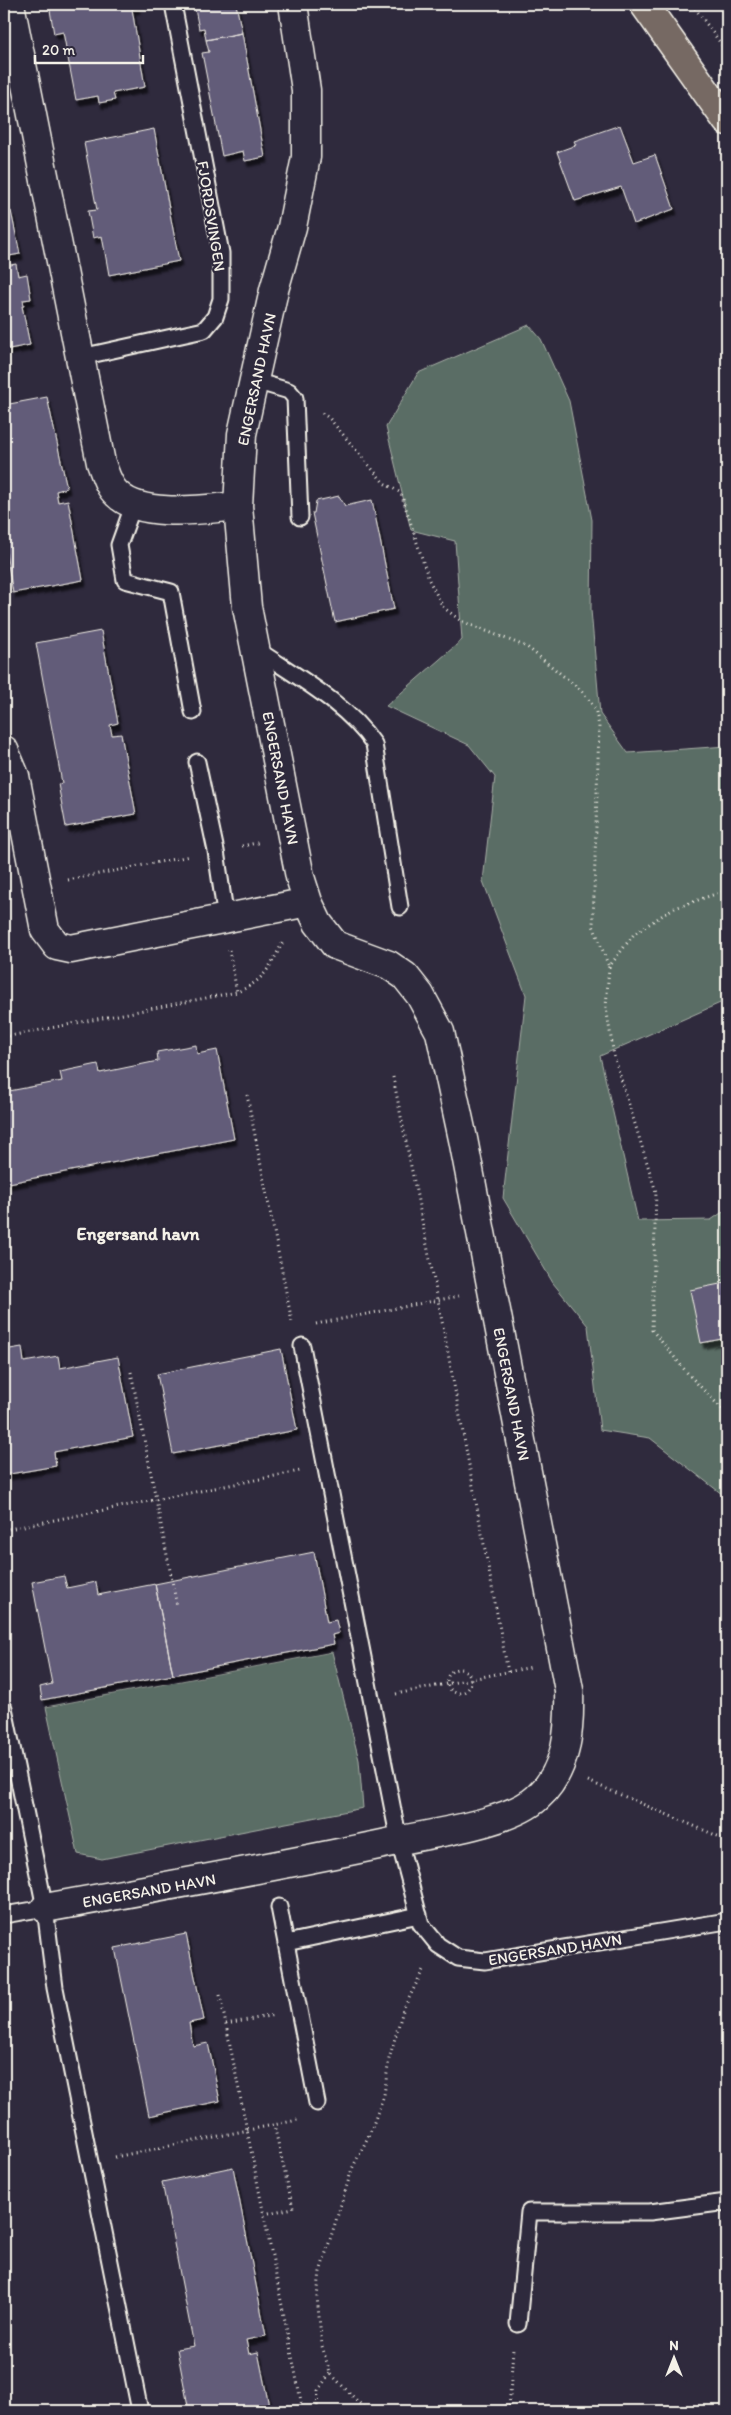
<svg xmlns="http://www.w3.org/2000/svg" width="731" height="2415" viewBox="0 0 731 2415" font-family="Itim,sans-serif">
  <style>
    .green { fill: #5a6d65; stroke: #a7afa6 }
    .building { fill: #625b79; stroke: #f4f1e8; filter: url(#shadow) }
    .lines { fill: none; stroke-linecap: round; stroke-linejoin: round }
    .service-casing { stroke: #f4f1e8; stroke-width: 19 }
    .minor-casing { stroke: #f4f1e8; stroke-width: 31 }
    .trunk-casing { stroke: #f4f1e8; stroke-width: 31 }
    .path { stroke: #f4f1e8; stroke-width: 3; stroke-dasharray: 1 4; stroke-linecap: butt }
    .service { stroke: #2f2a3d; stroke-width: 15 }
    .minor { stroke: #2f2a3d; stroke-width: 28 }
    .trunk { stroke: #766964; stroke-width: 28 }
    .labels { text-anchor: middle; stroke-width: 4.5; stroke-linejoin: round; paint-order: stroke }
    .street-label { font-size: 16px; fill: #f4f1e8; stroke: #2f2a3d }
    .neighbourhood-label { font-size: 18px; font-weight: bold; fill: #f4f1e8; stroke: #2f2a3d }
  </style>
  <defs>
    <filter id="shadow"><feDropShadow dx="3" dy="5.5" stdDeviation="1" flood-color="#0009"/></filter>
  </defs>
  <rect width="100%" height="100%" fill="#2f2a3d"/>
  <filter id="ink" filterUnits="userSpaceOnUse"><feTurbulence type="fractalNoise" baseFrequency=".02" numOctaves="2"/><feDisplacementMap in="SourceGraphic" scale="10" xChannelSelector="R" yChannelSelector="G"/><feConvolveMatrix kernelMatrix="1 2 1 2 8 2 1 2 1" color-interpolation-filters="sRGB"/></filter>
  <g filter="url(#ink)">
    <path class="green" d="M529,325L541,339L569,401L592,520L591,610L600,714L628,753L727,746V1000L600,1056L638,1221L711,1220L727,1209V1498L650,1438L600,1430L588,1326L553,1283L503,1198L526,995L483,881L495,777L469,745L386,706L462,640L455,541L411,530L386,427L418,373Z
      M332,1652L359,1760L363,1808L102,1859L78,1854L46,1707Z"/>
    <path class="building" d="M49,4H136L137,8L132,9L145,87L113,93L115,100L99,103L98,96L76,100L63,32L54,34Z
      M194,4H236L242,33L206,40L204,28L199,29Z
      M242,33L265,157L245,161L243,151L222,156L202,53L209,52L206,40Z
      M620,125L634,162L655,155L674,209L634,224L621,187L575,201L557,152L576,145L574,141Z
      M154,129L179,261L109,275L102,236L93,238L88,211L97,210L84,143Z
      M11,211L20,254L4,257V212Z
      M4,258L5,266L16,264L18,276L27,274L31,299L23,300L24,306H22L30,345L4,350Z
      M47,397L67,488L56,491L58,502L68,500L83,580L13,593L4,542V405Z
      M339,496L345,506L372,500L394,609L335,622L312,513H314L316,501Z
      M101,631L118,723L110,725L112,735L121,734L136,814L66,827L58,784L62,783L36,643Z
      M4,794L8,813L4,814Z
      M196,1045L197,1054L217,1050L234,1139L4,1184V1092L62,1081L60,1072L98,1064L100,1073L158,1061L157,1052Z
      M725,1283L727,1338L701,1343L690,1290Z
      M22,1347L24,1362L58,1356L60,1368L118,1357L133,1437L54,1452L56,1466L4,1475V1350Z
      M281,1349L297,1430L173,1454L157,1374Z
      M314,1552L327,1622L336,1620L339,1633L332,1635L334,1644L173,1675L155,1584Z
      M64,1576L67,1588L96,1582L98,1595L155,1584L173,1675L42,1700L40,1687L52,1684L32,1582Z
      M186,1934L204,2020L189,2023L193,2046L208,2043L220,2101L149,2116L115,1948Z
      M233,2167L266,2336L246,2340L249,2354L258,2352L270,2411H189L177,2349L194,2346L162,2182Z"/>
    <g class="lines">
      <g class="service-casing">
        <path id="service" d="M81,357L204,330L215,317L221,299V253L173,4
          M255,381L289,391L295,398L300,517
          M133,506L119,545L125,580L171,592L193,712
          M256,649C297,677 346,703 374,744L400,907
          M197,762L216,851L226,919
          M302,1346L399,1841L421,1924L438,1945L458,1958L485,1961L727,1921
          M4,1708L45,1908L55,1988L140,2411
          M279,1907L317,2103
          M4,1915L45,1908
          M286,1943L419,1915
          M518,2324L529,2212H650L727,2202"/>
      </g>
      <g class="minor-casing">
        <path id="minor" d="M10,4L101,463C105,473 108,486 117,494C142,519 205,509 238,506
          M4,750L15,776L45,930L57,946L71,949L308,902L300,877L247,607L238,506L242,434L274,290L292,227L306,157V90L293,4
          M45,1908C163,1887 280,1866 397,1841C434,1833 510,1823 537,1798C568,1770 570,1729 569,1690L463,1139L440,1032L420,995L405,976L389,965L335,945L318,923L308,902"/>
      </g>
      <g class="trunk-casing">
        <path id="trunk" d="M644,4L727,121"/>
      </g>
      <path class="path" d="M692,4L727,52
        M322,413L329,418L384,483L401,493L429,580L443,607L461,621L527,647L581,690L595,708L599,726L593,925L609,967
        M242,846L261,842
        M68,880L190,856
        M727,890L672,909L634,934L609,967L606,1007L614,1056L656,1192L652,1330L689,1375L727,1414
        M229,950L237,992
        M4,1037L237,992C265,981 270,966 284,940
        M393,1077L438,1300L508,1672
        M247,1095L292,1322
        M316,1324L459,1296
        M131,1372L177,1606
        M4,1530L300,1471
        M447 1681a12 12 0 1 1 24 0a12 12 0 1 1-24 0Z
        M396,1694L532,1667
        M588,1781L727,1840
        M220,1995L303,2411
        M226,2024L275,2015
        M115,2157L298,2120
        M264,2214L293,2208L274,2125
        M317,2411L318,2391L330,2373
        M367,2411L330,2373L322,2346L317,2297L320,2272L352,2169L370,2133L384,2095L389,2059L403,2010L424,1968
        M509,2411L513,2349"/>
      <use href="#service" class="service"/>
      <use href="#minor" class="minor"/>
      <use href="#trunk" class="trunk"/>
    </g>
  </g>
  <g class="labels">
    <g class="street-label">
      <text transform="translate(212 216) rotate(81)" y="6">FJORDSVINGEN</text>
      <text transform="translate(256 379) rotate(-78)" y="6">ENGERSAND HAVN</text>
      <text transform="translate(281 778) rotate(79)" y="6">ENGERSAND HAVN</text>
      <text transform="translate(512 1394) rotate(79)" y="6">ENGERSAND HAVN</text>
      <text transform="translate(149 1890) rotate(-10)" y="6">ENGERSAND HAVN</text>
      <text transform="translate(555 1949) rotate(-9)" y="6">ENGERSAND HAVN</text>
    </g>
    <g class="neighbourhood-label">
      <text x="138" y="1240">Engersand havn</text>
    </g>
  </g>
  <rect width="731" height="2415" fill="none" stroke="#2f2a3d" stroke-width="20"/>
  <rect x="10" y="10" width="711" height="2395" fill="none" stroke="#f4f1e8" stroke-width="2" filter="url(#ink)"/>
  <g transform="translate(674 2358)" stroke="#2f2a3d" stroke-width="4" paint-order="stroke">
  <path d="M0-4L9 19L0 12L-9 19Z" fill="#f4f1e8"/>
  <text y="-8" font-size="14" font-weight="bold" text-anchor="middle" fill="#f4f1e8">N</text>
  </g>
  <path d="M35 55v8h108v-8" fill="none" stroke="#f4f1e8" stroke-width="2.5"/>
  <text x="42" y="55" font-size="15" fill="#f4f1e8" stroke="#2f2a3d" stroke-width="4" paint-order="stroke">20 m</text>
</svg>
